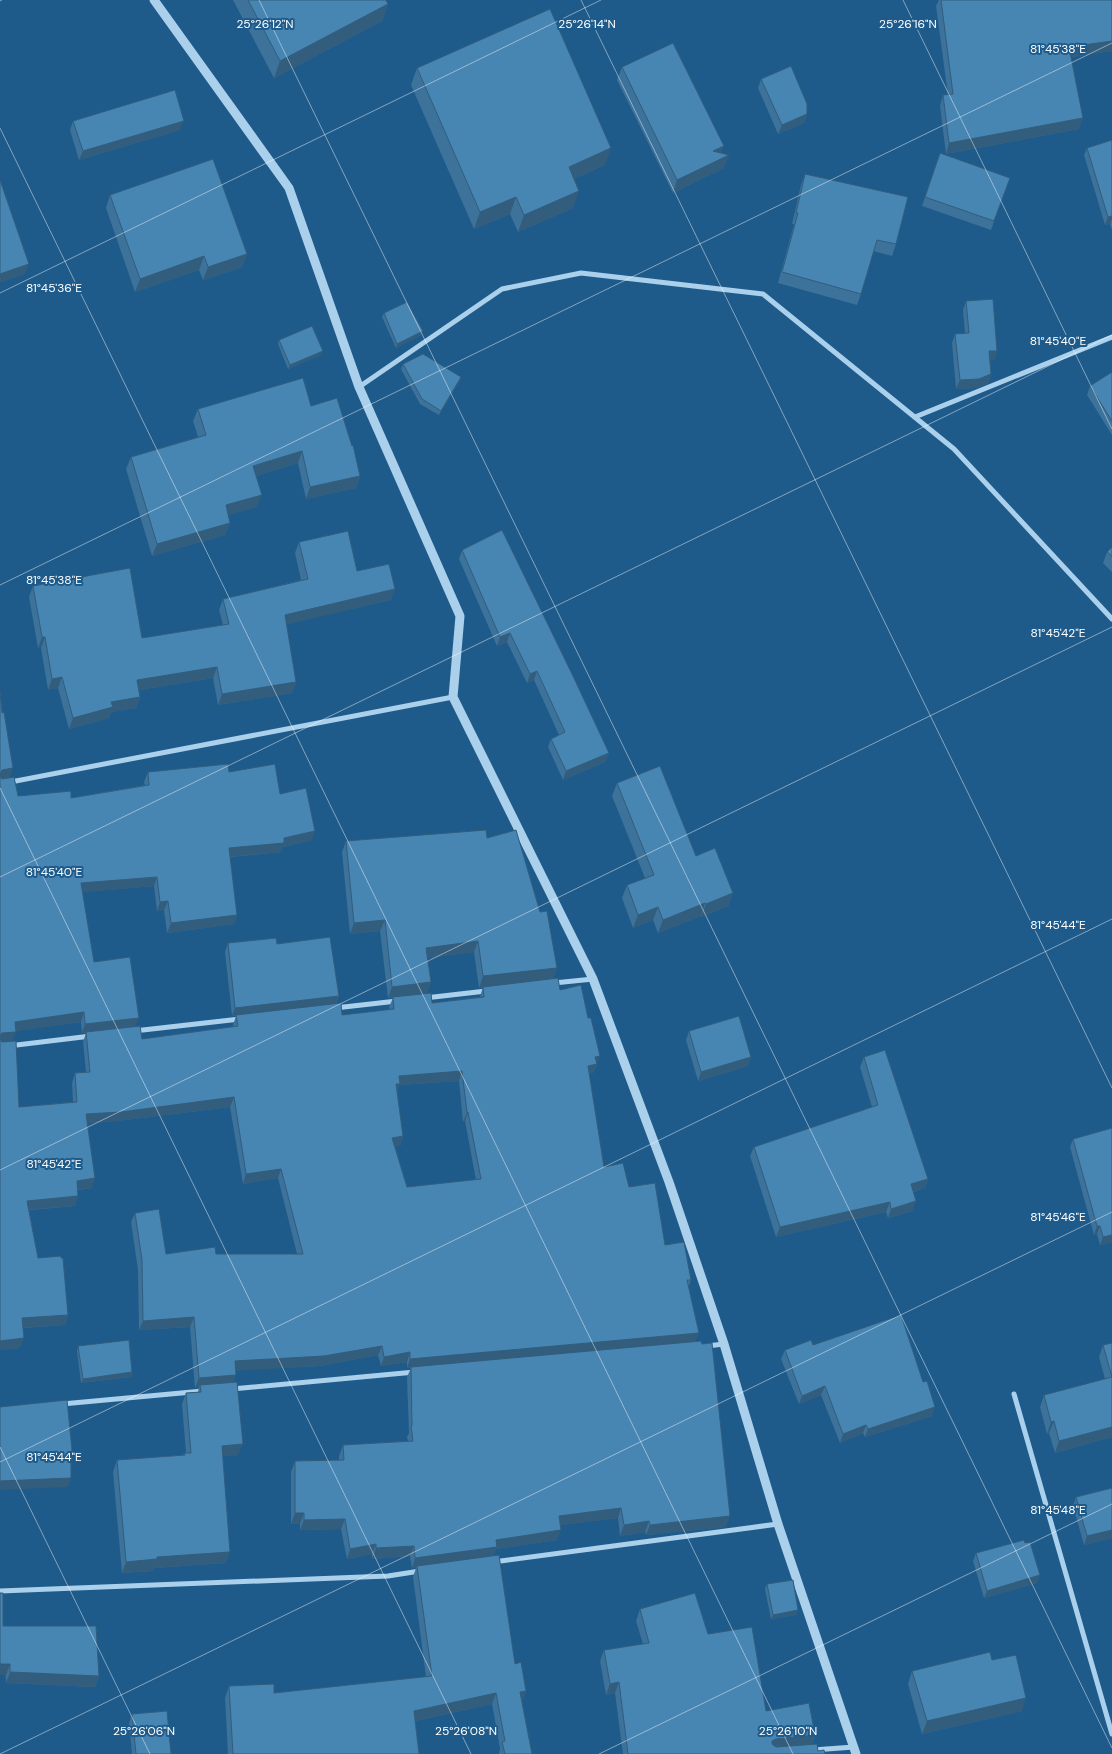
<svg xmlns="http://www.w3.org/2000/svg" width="1112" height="1754" viewBox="0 0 1112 1754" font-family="'DM Sans',sans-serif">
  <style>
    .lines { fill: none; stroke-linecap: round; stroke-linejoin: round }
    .minor { stroke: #abd0ec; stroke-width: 5 }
    .tertiary { stroke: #abd0ec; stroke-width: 9 }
    .wall { fill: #3d729a; fill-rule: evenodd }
    .shaded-wall { fill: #325d7d }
    .building { fill: #4785b3; stroke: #325d7d; fill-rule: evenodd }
    .ticks { fill: none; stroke: #fff; stroke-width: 1; stroke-opacity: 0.45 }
    .ticks-label { font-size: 12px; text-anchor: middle; fill: #fff; stroke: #1e5b8b; stroke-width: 4; stroke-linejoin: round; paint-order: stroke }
  </style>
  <rect width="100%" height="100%" fill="#1e5b8b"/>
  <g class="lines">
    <path class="minor" d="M359,387L502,289L581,273L763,294L954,449L1112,619
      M915,417L1112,337
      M0,784L453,697
      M554,983L593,979
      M425,998L486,991
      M335,1008L397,1001
      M134,1031L240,1019
      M0,1047L91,1036
      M707,1346L724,1344
      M232,1389L415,1372
      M1014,1394L1112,1734
      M62,1404L203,1391
      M493,1562L778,1524
      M0,1591L388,1576L420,1571
      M813,1750L854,1747"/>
    <path class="tertiary" d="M154,0L289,188L359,387L460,616L453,697L593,979L669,1182L724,1344L778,1524L856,1754"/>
  </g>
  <path class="wall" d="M233,0H386L388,4L382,21L274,78Z
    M939,0H1112V51L1071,57L1079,129L946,154L940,106L943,95H948L936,6Z
    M622,67L721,153L724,168L673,193L617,80Z
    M417,68L605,165L574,179L573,208L518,232L510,214L474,229L411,85Z
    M761,79L807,114L804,123L778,134L758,88Z
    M73,121L180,130L79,160L70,130Z
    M1112,140V230L1110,224L1105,225L1084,155L1087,148Z
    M940,153L994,221L991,230L922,206Z
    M805,174L896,244L892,256L873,251L861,294L857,305L778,283L794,224H792L801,185Z
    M110,195L247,254L242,267L203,280L199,270L135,292L106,208Z
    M966,301L997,351L994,360H990L991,374L988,383L976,388L956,389L952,343L955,334L965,333L963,310Z
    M384,313L421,335L396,348L382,317Z
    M279,340L321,355L288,369L278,344Z
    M403,364L461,377L459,382L439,415L420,404L401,369Z
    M1112,372V435L1087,395L1090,386Z
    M311,406L360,476L356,488L306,499L298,463L256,476L257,507L228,515L230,523L225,535L152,556L126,469L131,457L198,437L193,421L198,409Z
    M299,542L357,571L391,600L286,624L296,682L292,693L218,705L213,678L139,690L140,697L136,708L111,712L109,718L69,729L58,688L48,690L41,648H38L29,597L33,586L142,638L223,625L219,610L223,599L301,580L295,553Z
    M1112,547V572L1103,563L1107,552Z
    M462,550L609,753L605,762L563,780L548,747L551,739L559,735L534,680L527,683L507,642L497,646L459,559Z
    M0,692L10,778L18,796L71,798L145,785L144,782L148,772H229L280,794L312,840L283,847L281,852L230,857L237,915L234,924L167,933L164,910L157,911L154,886L82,892L94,962L135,1027L142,1039L233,1027V1025L236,1016H232L225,952L228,943L277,944L339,996L336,1004L342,1015L390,1010L389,1007L393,998H388L380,931L350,934L342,852L346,841L487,838L557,968L553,979L560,990L597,1066H596L593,1073L589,1074L604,1167L629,1187L665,1245L691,1280L689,1286L696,1341L726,1527L646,1535L645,1532L620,1536L618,1518L560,1525L557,1540L496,1549L494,1555L515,1664L526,1691L522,1702L532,1754H499L500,1748L492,1704L415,1721L419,1754H228L225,1698L229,1686L274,1693L426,1677L413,1577L416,1568H412L410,1556L372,1559V1554L347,1559L341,1529L300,1530V1523L291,1524V1472L295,1461L339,1460V1456L343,1445L408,1441L407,1437L409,1433L407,1377L411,1368H407V1362L381,1366L378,1355L320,1366L236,1370L233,1382L238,1455L223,1456L226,1563L154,1568L153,1571L122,1573L113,1472L117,1460L183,1455L184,1453H186L182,1404L186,1393L198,1392L199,1387L195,1388L190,1327L139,1330L138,1270L131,1222L135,1213L166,1254H297L278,1178L243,1184L230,1107L117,1121L88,1123L92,1188L77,1190L75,1206L29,1210L38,1258L68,1315L65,1325L23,1328L20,1348L0,1350ZM474,952L479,988L483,987L480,997L432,1003L427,993L431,982L428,958ZM81,1022L82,1033H86L83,1042L86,1072L75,1073L72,1083L73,1102L19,1107L12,1041L15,1031ZM459,1081L463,1122L465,1121L476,1180L407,1187L395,1146H400L403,1136L397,1091L399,1085Z
    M617,783L696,856L733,893L728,906L701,917V916L658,933L653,920L633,928L622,898L627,885L645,878L612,796Z
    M689,1031L751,1057L748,1066L698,1081L686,1040Z
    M864,1057L928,1179L925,1188L913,1192V1211L888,1218L886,1212L776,1237L750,1156L754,1147L872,1107L860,1067Z
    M1073,1139L1112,1242L1100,1245L1097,1234L1094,1235L1070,1147Z
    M1112,1343V1437L1055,1453L1049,1433L1047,1434L1040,1407L1044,1395L1105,1379L1099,1357L1103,1345Z
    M813,1345L932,1416L865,1437L863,1433L840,1443L821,1395L799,1404L781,1359L785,1350Z
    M78,1346L132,1372L131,1377L81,1383L77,1351Z
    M1112,1488V1538L1084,1545L1073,1506L1076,1497Z
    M1025,1543L1037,1583L984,1598L973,1561L976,1553Z
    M767,1584L798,1610L796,1615L771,1619L765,1589Z
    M640,1609L708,1634L766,1711L815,1735L812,1744L818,1751L825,1754H623L615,1693L606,1695L600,1661L604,1650L643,1644L636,1621Z
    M3,1626L99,1676L95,1687L6,1683Z
    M992,1660L1022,1711L922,1734L908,1684L912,1671Z
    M132,1714L171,1754H132L129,1723Z"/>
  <path class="shaded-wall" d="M388,4L382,21L274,78L280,61Z
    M1112,41V51L1065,58L1069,47Z
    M807,114L804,123L778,134L782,125Z
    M1083,118L1079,129L946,154L949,143Z
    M184,121L180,130L79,160L83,151Z
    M724,146L719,159L729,155L724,168L673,193L677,180L713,151Z
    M611,148L605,165L563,184L569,167Z
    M579,191L573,208L518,232L524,215Z
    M516,197L510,214L474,229L480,212Z
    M1112,216V219L1110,224L1105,225L1108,217Z
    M247,254L242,267L203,280L208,267Z
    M204,256L199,270L135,292L140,279Z
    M29,264L25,274L0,283V274Z
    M423,331L421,335L396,348L397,344Z
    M323,351L321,355L288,369L290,365Z
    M989,351H997L994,360H986Z
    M991,374L988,383L976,388L956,389L960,380Z
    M461,377L459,382L439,415L441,411Z
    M302,451L298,463L249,478L253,466Z
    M360,476L356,488L306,499L310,487Z
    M262,495L257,507L222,517L226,505Z
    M230,523L225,535L152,556L157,544Z
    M395,589L391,600L281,626L285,615Z
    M510,633L507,642L497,646L500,637Z
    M42,637H45L41,648H38Z
    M217,667L213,678L133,691L137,680Z
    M537,671L534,680L527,683L530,674Z
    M62,677L58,688L48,690L52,679Z
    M296,682L292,693L218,705L222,694Z
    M140,697L136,708L111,712L109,718L69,729L73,718L111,702Z
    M609,753L605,762L563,780L566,771Z
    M13,768L10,778L0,780V774L2,770Z
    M315,831L312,840L283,847L281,852L225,857L229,848L284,838Z
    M157,877L154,886L77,893L81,883Z
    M733,893L728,906L701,917L706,904Z
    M168,901L164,910L157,911L160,902Z
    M705,903L701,916L658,933L663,920Z
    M658,907L653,920L633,928L638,915Z
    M237,915L234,924L167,933L171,923Z
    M385,920L380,931L350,934L354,923Z
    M478,941L474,952L422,959L426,948Z
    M557,968L553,979L479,988L483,976Z
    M431,982L427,994L388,998L392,987Z
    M339,996L336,1004L232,1016L235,1008Z
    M84,1012L81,1022L12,1032L15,1022Z
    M139,1018L135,1027L82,1033L85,1024Z
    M16,1032L12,1041L0,1043V1036L2,1033Z
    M600,1056L593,1073L585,1076L588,1066L595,1057Z
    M751,1057L748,1066L698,1081L701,1072Z
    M462,1071L459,1081L399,1085L396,1093L393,1094L399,1076Z
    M234,1097L230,1107L117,1121L83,1124L86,1114Z
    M467,1112H468L465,1121L463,1122Z
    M403,1136L400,1146L389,1147L392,1138Z
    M281,1169L278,1178L243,1184L246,1174Z
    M95,1178L92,1188L73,1190L77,1181Z
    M928,1179L925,1188L907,1193L911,1184Z
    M78,1196L75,1206L23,1210L27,1201Z
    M916,1201L913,1211L888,1218L891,1209Z
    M890,1202L886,1212L776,1237L780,1227Z
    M1097,1226H1100L1097,1234L1094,1235Z
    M1112,1235V1242L1100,1245L1103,1237Z
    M68,1315L65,1325L18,1328L22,1318Z
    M194,1317L190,1327L139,1330L143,1321Z
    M699,1333L695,1342L407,1368L410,1359Z
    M24,1338L20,1348L0,1350V1341Z
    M382,1346L378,1355L320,1366L232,1371L235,1361Z
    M410,1352L407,1362L381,1366L384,1357Z
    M132,1372L131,1377L81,1383L83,1379Z
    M236,1375L233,1384L200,1385L199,1387L195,1388L199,1378Z
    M825,1386L821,1395L799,1404L802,1396Z
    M935,1407L932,1416L865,1437L868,1429Z
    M1054,1421L1049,1433L1047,1434L1051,1422Z
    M866,1425L863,1433L840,1443L843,1434Z
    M1112,1427V1437L1055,1453L1059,1441Z
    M243,1444L238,1455L218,1457L222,1446Z
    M71,1478L68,1487L0,1490V1481Z
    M621,1508L618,1518L555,1526L559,1516Z
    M295,1513H304L300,1523L291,1524Z
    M730,1516L726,1527L646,1535L650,1525Z
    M345,1519L341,1529L300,1530L304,1520Z
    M649,1521L645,1532L620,1536L624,1525Z
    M561,1530L557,1540L496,1549L493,1558L417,1566L416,1568H412L415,1558L496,1540Z
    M1112,1530V1538L1084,1545L1087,1536Z
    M376,1544L372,1554L347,1559L350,1549Z
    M414,1546L410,1556L372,1559L376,1548Z
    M230,1552L226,1563L154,1568L153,1571L122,1573L126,1562L157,1557Z
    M1040,1575L1037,1583L984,1598L987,1591Z
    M798,1610L796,1615L771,1619L773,1615Z
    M0,1664H10L6,1675H0Z
    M10,1672L99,1676L95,1687L6,1683Z
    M619,1682L615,1693L606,1695L610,1684Z
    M526,1691L522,1702L520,1692Z
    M496,1693L492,1704L410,1722L414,1711Z
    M1026,1698L1022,1711L922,1734L927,1721Z
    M815,1735L811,1746L772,1750V1741L776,1739Z"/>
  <path class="building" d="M248,0H386L388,4L280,61Z
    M941,0H1112V41L1069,47L1083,118L949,143L943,95L953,94Z
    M550,9L611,148L569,167L579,191L524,215L516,197L480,212L417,68Z
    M673,43L724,146L713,151L729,155L677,180L622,67Z
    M791,66L807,104V114L782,125L761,79Z
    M175,90L184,121L83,151L73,121Z
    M1112,140V216L1108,217L1087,148Z
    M940,153L1010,178L994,221L925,197Z
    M213,159L247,254L208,267L204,256L140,279L110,195Z
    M805,174L908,197L896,244L877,240L861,294L782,272L798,213H796Z
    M0,180L29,264L0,274Z
    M993,299L997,351H989L991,374L979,379L960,380L955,334L969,333L966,301Z
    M407,302L423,331L397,344L384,313Z
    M312,326L323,351L290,365L279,340Z
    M423,354L461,377L441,411L422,399L403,364Z
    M1112,372V421L1090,386Z
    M303,378L311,406L337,398L352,446L353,445L360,476L310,487L302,451L253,466L262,495L226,505L230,523L157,544L131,457L206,435L198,409Z
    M502,530L573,676L609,753L566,771L551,739L565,732L537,671L530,674L510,633L500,637L462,550Z
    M348,531L357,571L389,564L395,589L285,615L296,682L222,694L217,667L137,680L140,697L111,702L113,707L73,718L62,677L52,679L45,637H42L33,586L130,568L142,638L229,624L223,599L308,579L299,542Z
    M1112,547V556L1107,552Z
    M0,692L2,713L4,712L13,768L2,770L0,774Z
    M228,764L229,772L275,764L280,794L306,788L315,831L284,838V843L229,848L237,915L171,923L168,901L160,902L157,877L81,883L94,962L130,957L139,1018L85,1024L84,1012L15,1022L16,1032L2,1033L0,1036V776L2,779L14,777L18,796L71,791V798L149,785L148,772Z
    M660,766L696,856L715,848L733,893L706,904L705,903L663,920L658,907L638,915L627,885L654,875L617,783Z
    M486,830L487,838L516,830L540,912L547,911L557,968L483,976L478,941L426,948L431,982L392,987L385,920L354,923L346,841Z
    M330,937L339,996L235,1008L228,943L276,938L277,944Z
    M558,978L560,990L581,985L588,1018H591L600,1056L595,1057L597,1064L588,1066L604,1167L623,1163L629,1187L655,1183L665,1245L684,1242L691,1280H687L699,1333L410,1359V1352L384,1357L382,1346L324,1356L235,1361L236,1375L199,1378L194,1317L143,1321L142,1260L135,1213L159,1209L166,1254L215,1247L216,1254H303L281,1169L246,1174L234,1097L121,1112L86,1114L95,1178L77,1181L78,1196L27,1201L38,1258L61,1256V1258H63L68,1315L22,1318L24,1338L0,1341V1039L2,1042L16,1041L19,1107L77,1102L75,1073L90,1072L86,1032L140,1026L142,1039L238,1026L236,1015L341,1003L342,1015L394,1009L393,997L431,993L432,1003L484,997L483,987ZM462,1071L467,1112H468L481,1179L407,1187L392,1138L403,1136L396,1084H400L399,1076Z
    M739,1016L751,1057L701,1072L689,1031Z
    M885,1050L928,1179L911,1184L916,1201L891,1209L890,1202L780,1227L754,1147L878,1105L864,1057Z
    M1112,1128V1235L1103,1237L1100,1226H1097L1073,1139Z
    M901,1315L923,1382L927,1381L935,1407L868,1429L866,1425L843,1434L825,1386L802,1396L785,1350L811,1340L813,1345Z
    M129,1340L132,1372L83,1379L78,1346Z
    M701,1341L702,1344L712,1343L730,1516L650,1525L649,1521L624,1525L621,1508L559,1516L561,1530L496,1540L497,1547L415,1558L414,1546L376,1548V1544L350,1549L345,1519L304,1520V1513H295V1461L344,1460L343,1445L413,1441L411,1426H412L411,1367Z
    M1112,1343V1427L1059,1441L1054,1421L1051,1422L1044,1395L1112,1377L1103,1345Z
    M237,1382L243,1444L222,1446L230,1552L157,1557V1559L126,1562L117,1460L185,1455L184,1453H191L186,1393L201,1392L200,1385Z
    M67,1400L73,1460H71V1478L0,1481V1407Z
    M1112,1488V1530L1087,1536L1076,1497Z
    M1024,1540L1025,1543L1030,1542L1040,1575L987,1591L976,1553Z
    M499,1555L515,1664L521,1662L526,1691L520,1692L532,1754H505L502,1742L505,1741L496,1693L414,1711L419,1754H233L229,1686L274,1684V1693L432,1676L417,1566Z
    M793,1580L798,1610L773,1615L767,1584Z
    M0,1593H3V1626H96L99,1676L10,1672V1664H0Z
    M695,1593L708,1634L752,1627L766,1711L809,1703L815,1735L776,1739L772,1741V1744L776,1747L817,1744L818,1751L824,1750L825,1754H628L619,1682L610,1684L604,1650L649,1643L640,1609Z
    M990,1652L992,1660L1016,1655L1026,1698L927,1721L912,1671Z
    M167,1711L171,1754H136L132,1714Z"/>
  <path class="ticks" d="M259,0L1112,1748M581,0L1112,1088M903,0L1112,429M0,1L2,0M0,128L793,1754M0,293L601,0M0,585L1112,43M0,788L471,1754M0,877L1112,335M0,1170L1112,627M0,1447L150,1754M0,1462L1112,919M0,1754L1112,1212M599,1754L1112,1504"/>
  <g class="ticks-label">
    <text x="265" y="28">25°26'12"N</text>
    <text x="587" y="28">25°26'14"N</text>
    <text x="908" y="28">25°26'16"N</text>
    <text x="1058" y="53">81°45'38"E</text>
    <text x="54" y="292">81°45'36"E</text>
    <text x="1058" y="345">81°45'40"E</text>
    <text x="54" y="584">81°45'38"E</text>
    <text x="1058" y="637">81°45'42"E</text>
    <text x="54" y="876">81°45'40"E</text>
    <text x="1058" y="929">81°45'44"E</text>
    <text x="54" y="1168">81°45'42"E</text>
    <text x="1058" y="1221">81°45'46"E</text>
    <text x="54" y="1461">81°45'44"E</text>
    <text x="1058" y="1514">81°45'48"E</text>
    <text x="144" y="1735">25°26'06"N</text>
    <text x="466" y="1735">25°26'08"N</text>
    <text x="788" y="1735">25°26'10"N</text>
  </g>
</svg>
